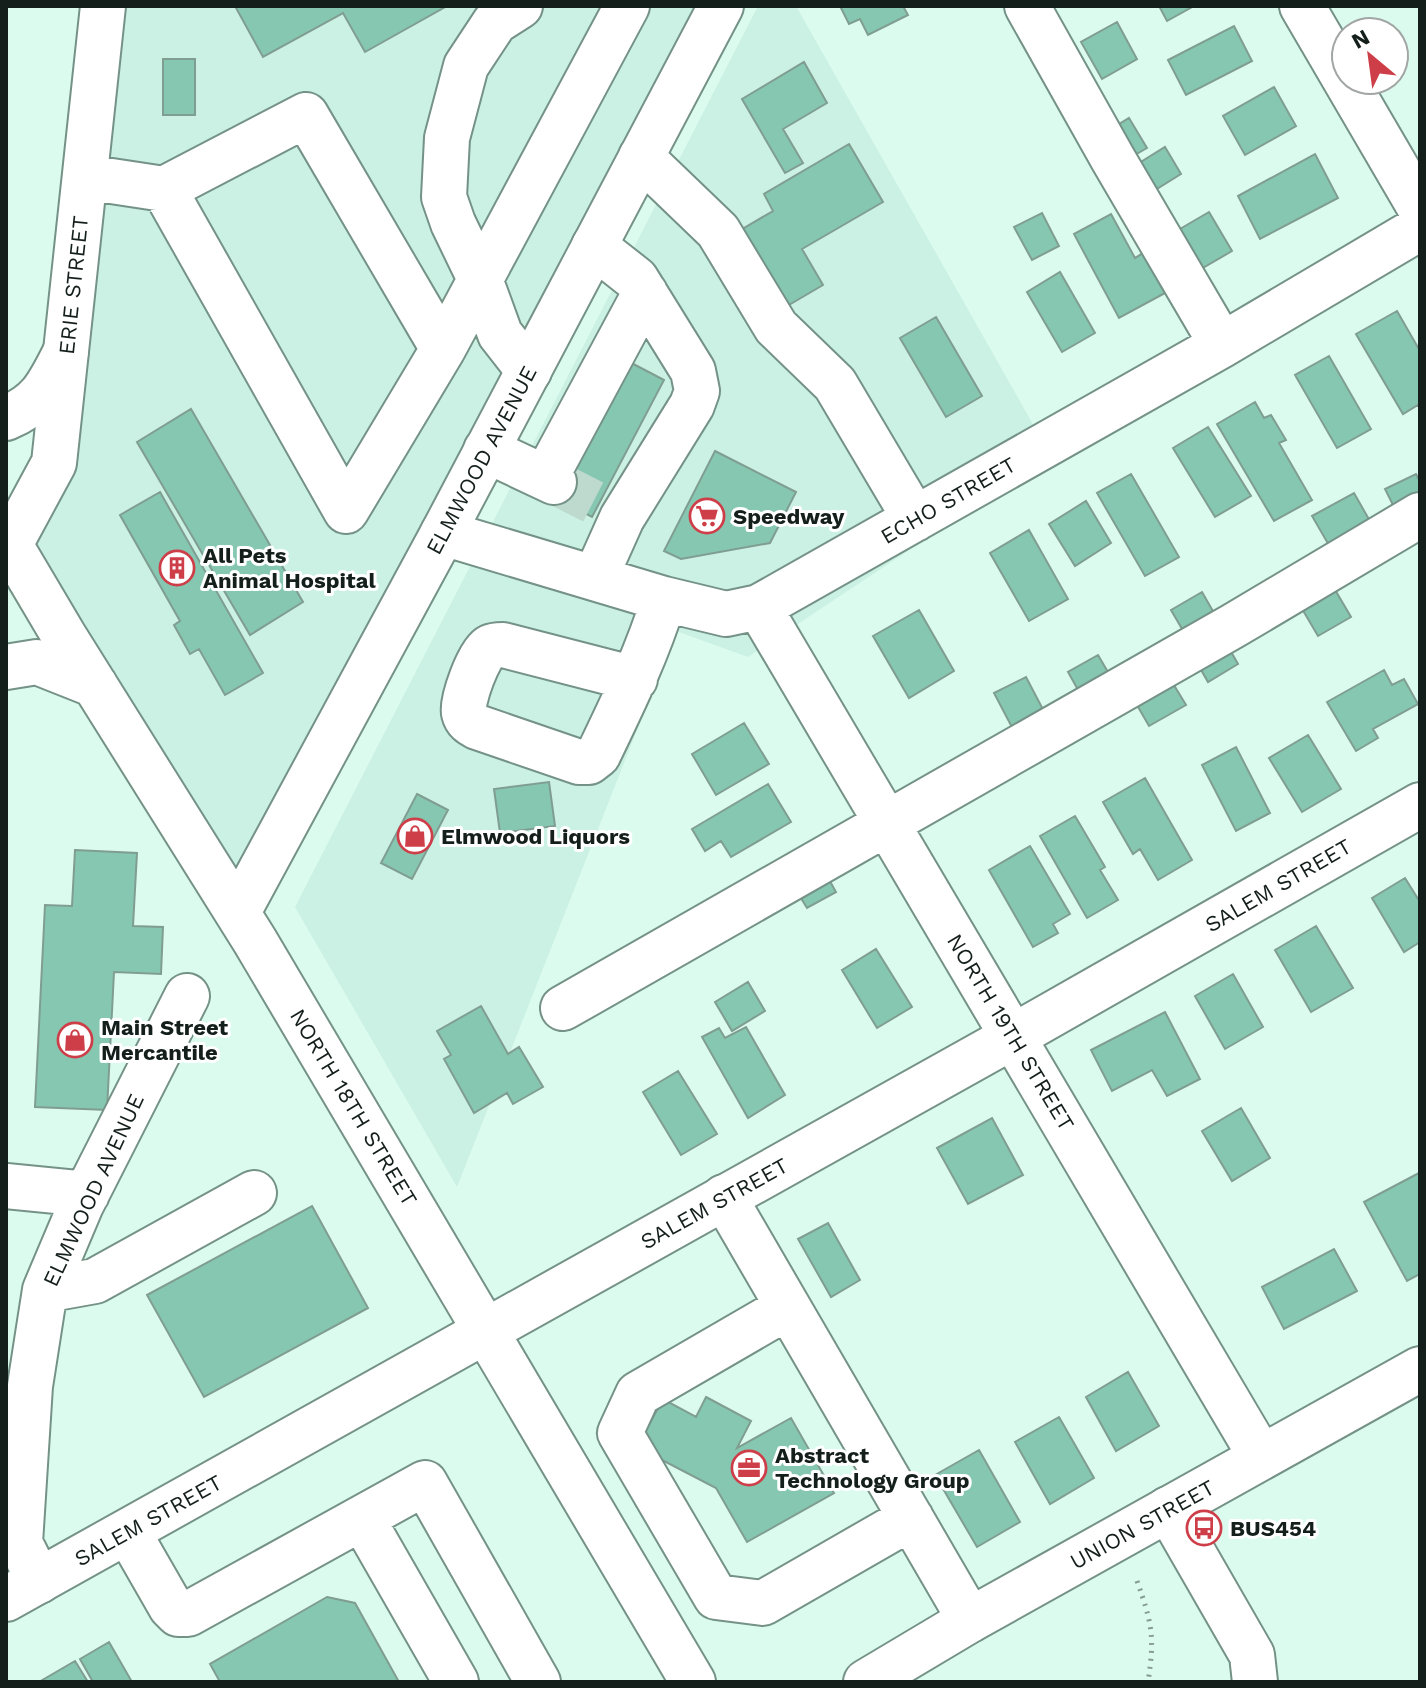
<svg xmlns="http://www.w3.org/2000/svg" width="1426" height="1688" viewBox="0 0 1426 1688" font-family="'Work Sans',sans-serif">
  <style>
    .built { fill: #caf1e3 }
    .building { fill: #86c7b1; stroke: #809d92; stroke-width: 2 }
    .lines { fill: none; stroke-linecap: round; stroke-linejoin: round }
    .minor-tunnel { stroke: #bedacf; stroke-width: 44; stroke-dasharray: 44 22; stroke-linecap: butt }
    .minor-casing { stroke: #759287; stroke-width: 48 }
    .major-casing { stroke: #759287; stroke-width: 48 }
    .path { stroke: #859b93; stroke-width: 5; stroke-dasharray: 2 6; stroke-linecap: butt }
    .minor { stroke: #fff; stroke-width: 44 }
    .major { stroke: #fff; stroke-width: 44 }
    .labels { text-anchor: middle; stroke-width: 6; stroke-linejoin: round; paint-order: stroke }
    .street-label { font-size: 22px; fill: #141f1b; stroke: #fff }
    .poi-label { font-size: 22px; font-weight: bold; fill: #141f1b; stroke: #fff; text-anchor: start }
  </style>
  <rect width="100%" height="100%" fill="#dcfbef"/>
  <path class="built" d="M103,6H721L238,912L10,544L54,463Z
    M758,6H796L1051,456L748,657L676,631L457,1187L295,907Z"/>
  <path class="building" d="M235,6H447L365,52L343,13L263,57Z
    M840,6H903L908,15L868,35L860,19L849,24Z
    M1159,6H1194L1167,21Z
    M1117,22L1137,59L1102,79L1081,42Z
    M1234,26L1252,61L1186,95L1168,60Z
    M163,59H195V115H163Z
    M804,62L827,103L783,129L803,163L785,173L742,99Z
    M1274,87L1296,126L1245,155L1223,116Z
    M1129,118L1147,148L1128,159L1111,129Z
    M849,144L883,202L802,249L823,285L777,312L732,235L773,211L764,194Z
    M1165,147L1181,174L1147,195L1131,168Z
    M1315,154L1338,198L1260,239L1238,196Z
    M1209,212L1232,251L1196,272L1173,233Z
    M1042,213L1059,246L1032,260L1014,227Z
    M1111,214L1135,258L1143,253L1165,293L1119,318L1074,234Z
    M1060,272L1095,333L1062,352L1027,292Z
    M1397,311L1420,351V409L1418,405L1403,414L1356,334Z
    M936,317L982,396L946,417L900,338Z
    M1329,356L1371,429L1337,448L1295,375Z
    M620,357L664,380L592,517L548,494Z
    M1255,402L1264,418L1271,415L1286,440L1279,443L1312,500L1274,521L1217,424Z
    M191,409L303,602L250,635L137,442Z
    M1208,427L1251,496L1215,517L1173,448Z
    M715,451L796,492L770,543L681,559L664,551Z
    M1131,474L1179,557L1145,576L1097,493Z
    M1416,474L1420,482V507L1399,517L1385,489Z
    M160,492L263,673L225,695L199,649L190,654L174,625L180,621L120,515Z
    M1354,493L1375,530L1334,554L1312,516Z
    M1086,501L1111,543L1075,566L1049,524Z
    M1029,530L1068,599L1029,621L990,553Z
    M1334,588L1351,617L1318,636L1301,607Z
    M1202,592L1218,620L1188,639L1171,610Z
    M919,610L954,671L909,698L873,636Z
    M1222,636L1238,664L1208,682L1192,654Z
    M1098,655L1112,679L1082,697L1068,672Z
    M1384,670L1392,685L1404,679L1418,704L1373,729L1378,738L1356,751L1327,702Z
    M1166,672L1186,705L1149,726L1130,693Z
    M1026,677L1048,719L1016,735L994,693Z
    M744,723L769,764L716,795L692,754Z
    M1308,735L1341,789L1302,812L1269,758Z
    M1236,747L1270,813L1236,831L1202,765Z
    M1145,778L1192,860L1158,880L1140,849L1133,854L1103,802Z
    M549,782L555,826L500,833L494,789Z
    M768,784L791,822L731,857L721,841L705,851L692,829Z
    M417,794L448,810L412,879L381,863Z
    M1075,816L1105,867L1100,870L1118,900L1087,918L1040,836Z
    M1030,846L1070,914L1053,924L1058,933L1033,947L989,870Z
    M75,850L137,853L133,926L163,927L161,974L114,972L107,1110L35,1107L45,905L72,906Z
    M821,865L836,892L807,908L791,882Z
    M1405,878L1420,902V942L1404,952L1372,898Z
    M1316,926L1353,988L1311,1012L1275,950Z
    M876,949L912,1007L877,1028L842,970Z
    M1233,974L1263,1027L1225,1049L1195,996Z
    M748,982L765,1011L732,1031L715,1002Z
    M481,1006L508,1054L519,1047L543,1087L513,1104L507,1093L474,1113L444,1059L451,1055L437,1031Z
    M1165,1012L1200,1079L1167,1096L1152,1070L1112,1091L1091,1050Z
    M746,1027L785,1095L748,1118L702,1037L719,1028L725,1038Z
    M678,1071L717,1134L681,1155L643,1092Z
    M1241,1108L1270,1158L1232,1181L1202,1131Z
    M992,1118L1023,1175L968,1204L937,1148Z
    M1419,1173L1420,1274L1407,1281L1364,1202Z
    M312,1206L368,1308L204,1397L147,1295Z
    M828,1223L860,1280L831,1297L798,1239Z
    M1334,1249L1357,1291L1284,1329L1262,1287Z
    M1128,1372L1159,1426L1116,1451L1086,1397Z
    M706,1397L751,1421L737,1448L791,1418L834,1493L747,1542L716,1488L637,1447L663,1399L696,1417Z
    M1059,1417L1094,1478L1050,1504L1015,1442Z
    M979,1450L1020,1522L977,1547L935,1475Z
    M327,1597L355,1603L399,1682H220L210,1664Z
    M109,1642L132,1682H93L80,1659Z
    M75,1661L88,1682H39Z"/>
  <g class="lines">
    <path class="minor-tunnel" d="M554,482L599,505"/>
    <g class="minor-casing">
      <path id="minor" d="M520,6L495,22L466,66L447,138L444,197L453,223L480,279L500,334L529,371
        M1027,6L1113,159L1222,345
        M1302,6L1420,208
        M641,157L718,231L776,327L835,384L915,519
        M85,177L164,189L346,511L443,349L306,115L164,189
        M594,246L636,279L693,371L697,391L692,405L622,518L596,576
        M443,349L627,6
        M486,450L554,482
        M546,477L645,293
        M443,533L664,599L726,614L759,607L1222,345L1420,228
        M6,552L54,463L103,6
        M759,607L1261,1457
        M635,679L503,645C499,645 494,645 490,647C479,652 461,702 464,713C466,721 471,724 477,727L579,762H589L598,755C623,703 647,654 664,599
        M563,1008L1233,626L1420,515
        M6,1186L87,1194
        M724,1197L970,1620
        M45,1290L95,1281L254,1193
        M788,1307L638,1394L620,1433L716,1597L763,1603L911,1518
        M1168,1509L1252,1655L1255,1682
        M362,1518L456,1682
        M128,1532L171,1607L178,1614H188L425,1483L538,1682
        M39,1581L20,1543L30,1386L45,1290L81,1205L187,996"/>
    </g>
    <g class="major-casing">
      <path id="major" d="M6,418C42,403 49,384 66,351
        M6,538L64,636L255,941L693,1682
        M6,667L37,662L95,685
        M238,912L443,533L721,6
        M6,1599L1014,1036L1420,805
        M866,1682L970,1620L1420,1369"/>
    </g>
    <path class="path" d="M1137,1581C1152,1623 1155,1637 1148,1682"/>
    <use href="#minor" class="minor"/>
    <use href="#major" class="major"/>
  </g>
  <defs>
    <g id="supermarket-ring" transform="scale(1.8)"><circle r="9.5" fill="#fff" stroke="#ce3e48" stroke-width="1.5"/><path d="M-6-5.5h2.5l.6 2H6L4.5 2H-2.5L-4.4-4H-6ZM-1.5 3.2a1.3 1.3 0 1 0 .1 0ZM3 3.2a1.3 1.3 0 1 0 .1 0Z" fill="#ce3e48"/></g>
    <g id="building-ring" transform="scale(1.8)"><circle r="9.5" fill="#fff" stroke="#ce3e48" stroke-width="1.5"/><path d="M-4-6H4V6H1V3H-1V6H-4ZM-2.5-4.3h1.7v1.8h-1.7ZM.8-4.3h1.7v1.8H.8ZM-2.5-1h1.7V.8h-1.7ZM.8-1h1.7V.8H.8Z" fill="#ce3e48"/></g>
    <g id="shop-ring" transform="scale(1.8)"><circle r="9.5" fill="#fff" stroke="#ce3e48" stroke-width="1.5"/><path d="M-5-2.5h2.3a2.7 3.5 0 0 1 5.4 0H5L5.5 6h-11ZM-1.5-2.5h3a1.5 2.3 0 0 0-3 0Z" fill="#ce3e48"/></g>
    <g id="office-ring" transform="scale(1.8)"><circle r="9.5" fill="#fff" stroke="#ce3e48" stroke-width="1.5"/><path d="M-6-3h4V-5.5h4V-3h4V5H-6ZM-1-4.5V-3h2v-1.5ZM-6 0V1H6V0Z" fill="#ce3e48"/></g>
    <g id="bus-ring" transform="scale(1.8)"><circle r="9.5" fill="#fff" stroke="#ce3e48" stroke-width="1.5"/><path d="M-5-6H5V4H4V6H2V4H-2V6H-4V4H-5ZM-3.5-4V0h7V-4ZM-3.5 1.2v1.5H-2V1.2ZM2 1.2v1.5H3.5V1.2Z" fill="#ce3e48"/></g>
  </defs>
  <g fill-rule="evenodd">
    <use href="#supermarket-ring" x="707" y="516"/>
    <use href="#building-ring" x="177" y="568"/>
    <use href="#shop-ring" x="415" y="836"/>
    <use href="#shop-ring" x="75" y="1040"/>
    <use href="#office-ring" x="749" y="1468"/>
    <use href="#bus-ring" x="1204" y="1528"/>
  </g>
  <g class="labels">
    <g class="street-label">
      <text transform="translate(73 285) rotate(-84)" y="8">ERIE STREET</text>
      <text transform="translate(481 460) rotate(-62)" y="8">ELMWOOD AVENUE</text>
      <text transform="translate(948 500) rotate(-30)" y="8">ECHO STREET</text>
      <text transform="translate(1278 885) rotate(-30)" y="8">SALEM STREET</text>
      <text transform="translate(1011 1032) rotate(59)" y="8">NORTH 19TH STREET</text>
      <text transform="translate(354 1107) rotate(59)" y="8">NORTH 18TH STREET</text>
      <text transform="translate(93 1190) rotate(-65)" y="8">ELMWOOD AVENUE</text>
      <text transform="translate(714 1203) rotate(-29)" y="8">SALEM STREET</text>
      <text transform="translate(148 1520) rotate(-29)" y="8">SALEM STREET</text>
      <text transform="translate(1142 1524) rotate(-29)" y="8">UNION STREET</text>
    </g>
    <g class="poi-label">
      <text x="733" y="524">Speedway</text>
      <text x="203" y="563">All Pets<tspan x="203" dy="25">Animal Hospital</tspan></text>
      <text x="441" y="844">Elmwood Liquors</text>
      <text x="101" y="1035">Main Street<tspan x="101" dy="25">Mercantile</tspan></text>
      <text x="775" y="1463">Abstract<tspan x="775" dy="25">Technology Group</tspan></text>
      <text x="1230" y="1536">BUS454</text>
    </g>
  </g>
  <rect width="1426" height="1688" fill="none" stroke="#141f1b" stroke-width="16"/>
  <g transform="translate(1370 56) rotate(331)"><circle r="38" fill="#ffffff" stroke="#a1a5a4" stroke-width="2"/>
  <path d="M0-6L14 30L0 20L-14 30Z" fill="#ce3e48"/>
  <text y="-12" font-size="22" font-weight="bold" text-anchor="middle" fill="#141f1b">N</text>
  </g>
</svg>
